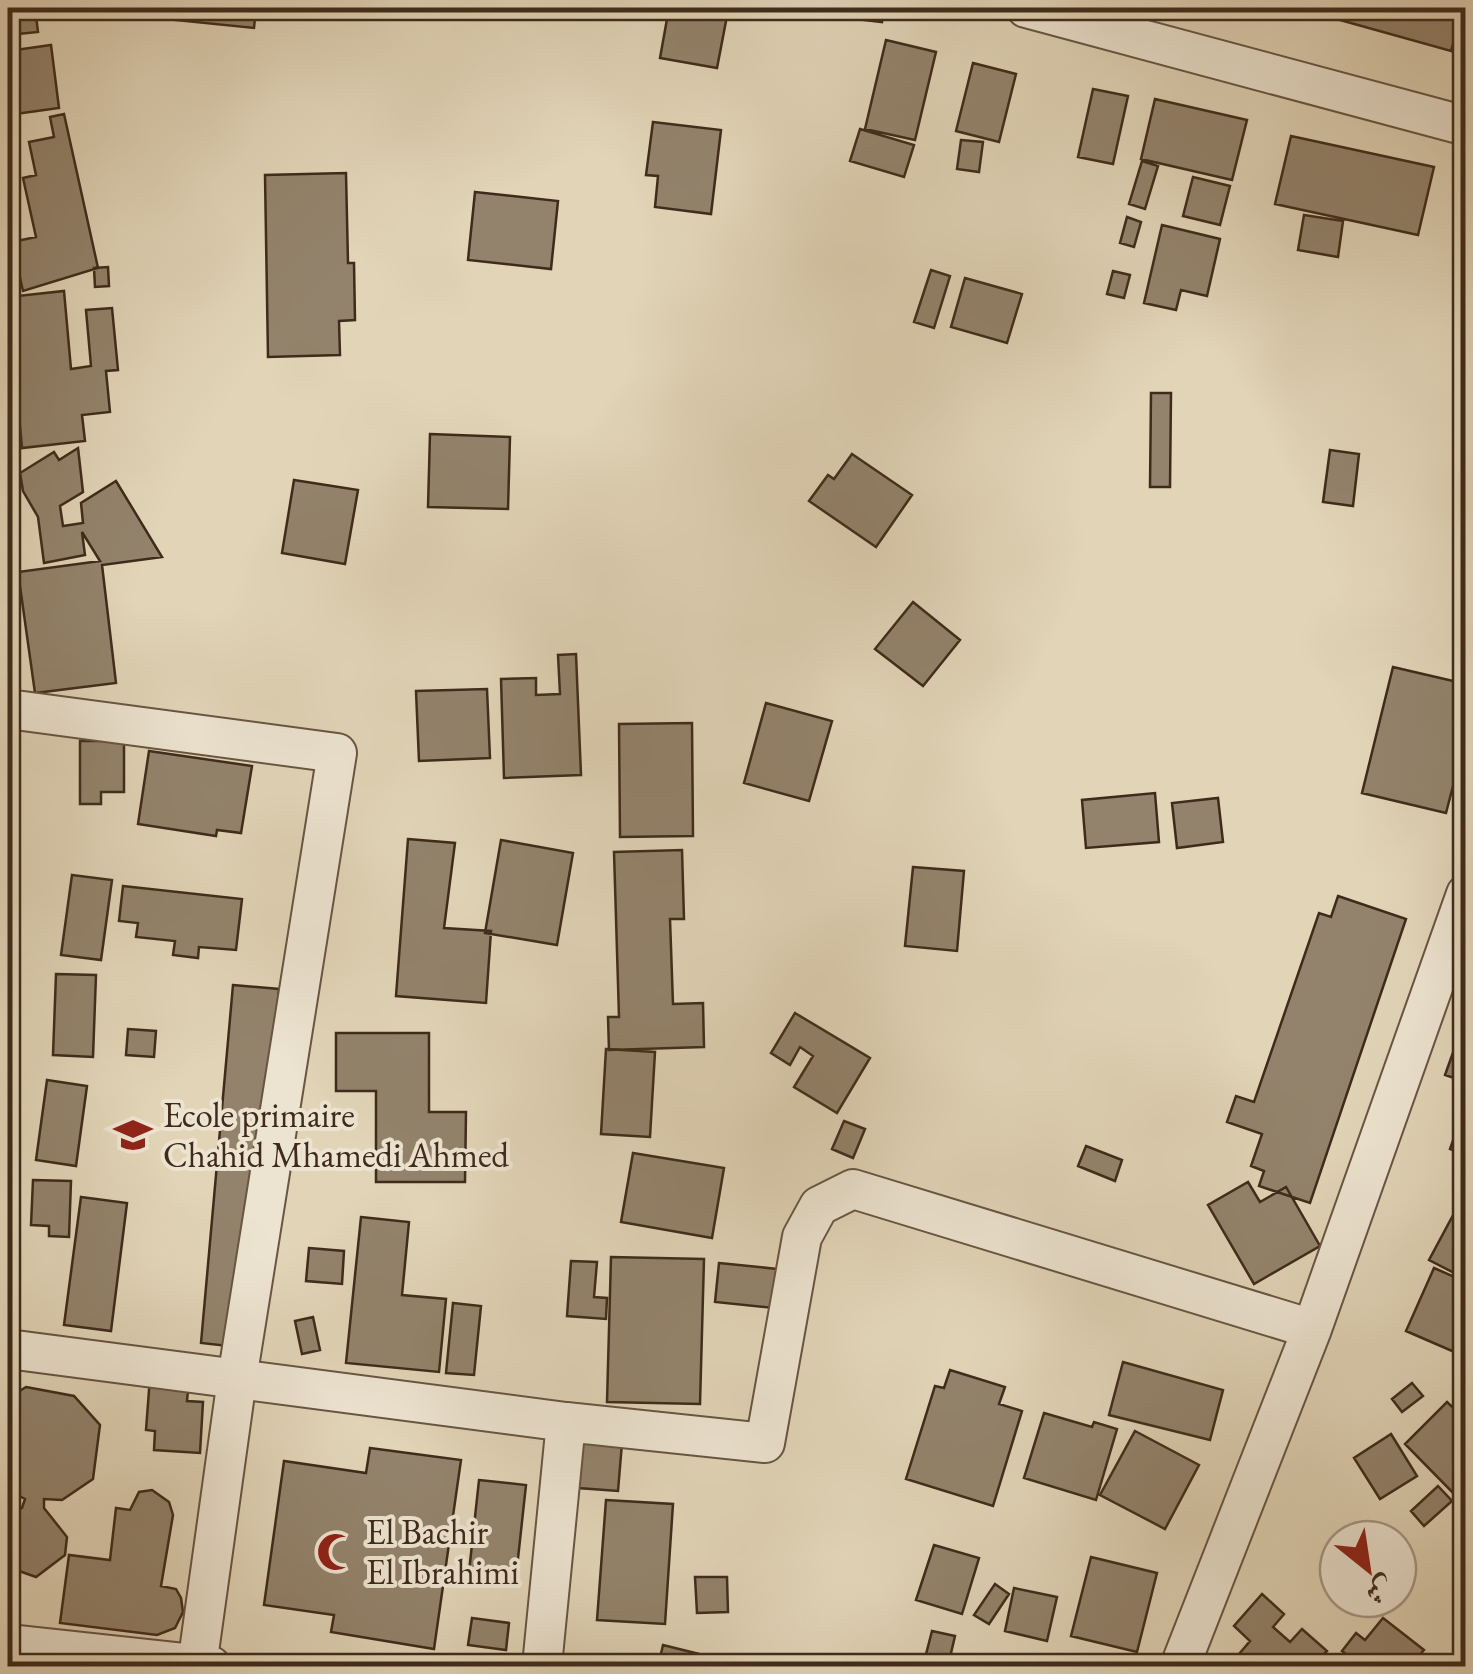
<svg xmlns="http://www.w3.org/2000/svg" width="1473" height="1674" viewBox="0 0 1473 1674" font-family="'EB Garamond',Amiri,serif">
  <style>
    .building { fill: #93836c; stroke: #3f2b1b; stroke-width: 2.5 }
    .lines { fill: none; stroke-linecap: round; stroke-linejoin: round }
    .minor-casing { stroke: #685542; stroke-width: 42 }
    .minor { stroke: #ece3d0; stroke-width: 38 }
    .labels { text-anchor: middle; stroke-width: 8; stroke-linejoin: round; paint-order: stroke }
    .poi-label { font-size: 35px; fill: #3f2b1b; stroke: #ece3d0; text-anchor: start }
  </style>
  <rect width="100%" height="100%" fill="#e1d4b7"/>
  <filter id="stains"><feTurbulence type="fractalNoise" baseFrequency=".002" numOctaves="4"/><feColorMatrix values="0 0 0 0 .2 0 0 0 0 .09 0 0 0 0 .02 0 0 0 .5 -.17"/></filter>
  <radialGradient id="worn" r=".72"><stop offset=".6" stop-color="#630" stop-opacity="0"/><stop offset="1" stop-color="#630" stop-opacity=".3"/></radialGradient>
  <path class="building" d="M8,8H35L38,32L8,35Z
    M146,8H256L254,28L145,17Z
    M669,8L727,16L717,68L660,58Z
    M856,8H883L882,22L855,19Z
    M1297,8H1463L1451,51Z
    M886,40L936,52L915,140L865,129Z
    M51,45L59,108L8,115V51Z
    M973,63L1016,74L999,142L956,131Z
    M1093,89L1128,96L1113,164L1078,157Z
    M1155,99L1247,120L1232,180L1141,159Z
    M64,114L98,268L23,291L12,242L36,237L23,178L36,175L29,142L54,137L50,117Z
    M653,122L721,130L711,214L655,207L658,176L646,175Z
    M860,129L914,145L904,177L850,161Z
    M1291,136L1434,167L1418,235L1275,204Z
    M961,140L983,142L979,172L957,169Z
    M1142,161L1158,166L1145,209L1129,204Z
    M346,173L348,263H354L355,320L339,321L340,355L268,357L265,175Z
    M1193,177L1230,186L1220,225L1183,216Z
    M475,192L558,201L551,269L468,260Z
    M1304,215L1343,221L1338,257L1298,250Z
    M1127,217L1141,222L1134,247L1120,243Z
    M1162,225L1220,239L1207,296L1181,290L1176,310L1144,303Z
    M108,267L109,286L95,287L94,268Z
    M931,270L950,276L934,328L914,322Z
    M1113,271L1130,275L1124,298L1107,294Z
    M965,278L1022,294L1007,343L951,327Z
    M64,291L71,369L91,366L86,310L112,308L118,370L106,371L110,412L82,415L85,441L22,448L8,297Z
    M1151,393H1171L1170,487H1150Z
    M430,434L510,437L508,509L428,507Z
    M78,448L83,492L60,506L63,526L83,523L81,503L116,481L162,557L102,565L116,683L35,693L18,572L100,561L82,532L85,555L44,563L38,517L23,491L20,473L54,452L59,460Z
    M1330,450L1359,454L1353,506L1323,502Z
    M852,454L912,495L876,547L809,501L828,475L834,479Z
    M294,480L358,490L345,564L282,553Z
    M913,602L960,640L923,686L875,649Z
    M576,654L581,775L504,778L501,679L536,678V695L560,694L558,655Z
    M1393,667L1466,684V736L1446,813L1362,793Z
    M487,689L490,758L419,761L416,691Z
    M766,703L832,721L809,801L744,783Z
    M692,723L693,836L620,837L619,724Z
    M80,741H124V792H101V804H80Z
    M149,751L252,766L241,833L217,830L216,836L138,824Z
    M1155,793L1159,842L1086,848L1082,800Z
    M1218,798L1223,842L1177,848L1172,803Z
    M408,839L455,843L444,928L491,931L486,1003L396,996Z
    M501,840L573,853L557,945L485,933Z
    M682,850L684,919H670L673,1004L703,1003L704,1047L609,1050L608,1017H619L614,852Z
    M913,867L964,871L957,951L905,946Z
    M72,875L112,880L101,960L61,955Z
    M123,886L242,899L236,950L199,947L198,958L173,955L175,941L136,937L138,923L119,921Z
    M1338,896L1406,919L1310,1203L1259,1186L1264,1171L1251,1166L1262,1134L1227,1122L1236,1096L1254,1102L1319,913L1331,917Z
    M56,974L96,975L93,1057L53,1055Z
    M233,985L279,989L247,1348L201,1343Z
    M795,1013L870,1058L837,1113L794,1087L813,1056L800,1047L790,1065L771,1053Z
    M1466,1016V1082L1445,1075Z
    M128,1029L156,1031L154,1057L126,1055Z
    M336,1033H429V1112H466L465,1182H376V1091H336Z
    M606,1049L655,1052L650,1137L601,1134Z
    M47,1080L87,1086L76,1166L36,1160Z
    M1466,1104V1155L1450,1149Z
    M844,1121L865,1129L853,1158L832,1149Z
    M1086,1146L1122,1160L1115,1181L1078,1166Z
    M633,1153L724,1168L712,1238L621,1222Z
    M33,1180L71,1181L69,1237L49,1236V1226L31,1225Z
    M1248,1182L1260,1202L1286,1187L1320,1246L1254,1284L1208,1205Z
    M1466,1191V1279L1429,1260Z
    M81,1197L127,1203L111,1331L64,1325Z
    M361,1217L409,1222L402,1295L446,1299L439,1372L346,1363Z
    M309,1248L344,1251L342,1284L306,1281Z
    M611,1257L704,1259L700,1404L607,1402Z
    M571,1261L597,1262L594,1297L607,1298L606,1319L567,1316Z
    M719,1263L778,1269L774,1308L715,1302Z
    M1434,1268L1466,1282V1357L1406,1331Z
    M453,1303L481,1306L474,1375L446,1373Z
    M313,1317L320,1350L302,1354L295,1321Z
    M1123,1362L1223,1390L1210,1440L1109,1415Z
    M950,1370L1005,1387L999,1404L1022,1411L993,1506L906,1479L935,1386L944,1388Z
    M150,1377L189,1380L187,1401L203,1402L200,1453L154,1450L155,1431L146,1430Z
    M1412,1383L1423,1396L1402,1412L1392,1399Z
    M26,1387L74,1396L100,1425L93,1479L62,1500L44,1499V1508L67,1537L65,1555L36,1577L8,1567V1516L22,1508L25,1499L8,1490V1398Z
    M1447,1402L1466,1420V1486L1456,1496L1405,1444Z
    M1044,1413L1092,1427L1094,1422L1117,1429L1096,1500L1024,1478Z
    M1135,1431L1199,1465L1165,1529L1100,1495Z
    M1391,1434L1417,1476L1380,1499L1354,1458Z
    M582,1440L622,1443L618,1491L578,1488Z
    M370,1448L461,1460L434,1649L331,1632L334,1615L264,1605L284,1461L366,1473Z
    M479,1480L526,1485L516,1577L469,1572Z
    M1438,1486L1452,1501L1424,1526L1411,1511Z
    M152,1490L169,1502L173,1515L161,1586L176,1589L181,1598L183,1612L175,1628L157,1635L60,1623L69,1555L110,1560L116,1508L130,1510L139,1492Z
    M606,1500L673,1504L665,1624L597,1620Z
    M934,1545L979,1558L962,1614L916,1600Z
    M1091,1557L1157,1573L1137,1652L1071,1636Z
    M695,1577H727L728,1612L697,1613Z
    M995,1584L1009,1594L989,1624L974,1615Z
    M1014,1588L1057,1597L1047,1641L1005,1631Z
    M1262,1594L1284,1614L1273,1627L1290,1642L1302,1629L1327,1651L1320,1658L1329,1666H1253L1239,1654L1250,1641L1234,1626Z
    M472,1618L509,1623L506,1650L468,1645Z
    M1383,1618L1424,1650L1410,1666H1362L1342,1651L1356,1633L1365,1640Z
    M932,1631L955,1636L948,1666H923Z
    M663,1645L699,1654L696,1665L660,1658Z"/>
  <g class="lines">
    <g class="minor-casing">
      <path id="minor" d="M1026,8L1466,126
        M8,709L337,753L237,1379L197,1666
        M8,1349L566,1422L765,1443L802,1237L819,1206L853,1189L1312,1329
        M8,1644L211,1666
        M542,1666L566,1422
        M1180,1666L1312,1329L1466,894"/>
    </g>
    <use href="#minor" class="minor"/>
  </g>
  <defs>
    <g id="school-bare" transform="scale(3)"><path d="M0-5L7-2L0 1L-7-2ZM-4 1L0 2.5L4 1V4Q0 6-4 4Z" fill="#8f2418" stroke="#ece3d0" stroke-width="2.5" paint-order="stroke"/></g>
    <g id="mosque-bare" transform="scale(3)"><path d="M3.5-4.9A6 6 0 1 0 3.5 4.9A5 5 0 1 1 3.5-4.9Z" fill="#8f2418" stroke="#ece3d0" stroke-width="2.5" paint-order="stroke"/></g>
  </defs>
  <g fill-rule="evenodd">
    <use href="#school-bare" x="133" y="1135"/>
    <use href="#mosque-bare" x="336" y="1552"/>
  </g>
  <g class="labels">
    <g class="poi-label">
      <text x="163" y="1127">Ecole primaire<tspan x="163" dy="40">Chahid Mhamedi Ahmed</tspan></text>
      <text x="366" y="1544">El Bachir<tspan x="366" dy="40">El Ibrahimi</tspan></text>
    </g>
  </g>
  <rect width="1473" height="1674" fill="none" stroke="#e1d4b7" stroke-width="40"/>
  <rect x="10" y="10" width="1453" height="1654" fill="none" stroke="#3f2b1b" stroke-width="5"/>
  <rect x="20" y="20" width="1433" height="1634" fill="none" stroke="#3f2b1b" stroke-width="2.5"/>
  <g transform="translate(1368 1569) rotate(150)"><circle r="48" fill="#ece3d0" stroke="#a79988" stroke-width="2.5"/>
  <path d="M0-8L18 38L0 25L-18 38Z" fill="#8f2418"/>
  <text y="-15" font-size="28" font-weight="bold" text-anchor="middle" fill="#3f2b1b">ش</text>
  </g>
  <rect width="100%" height="100%" filter="url(#stains)"/>
  <rect width="100%" height="100%" fill="url(#worn)"/>
</svg>
